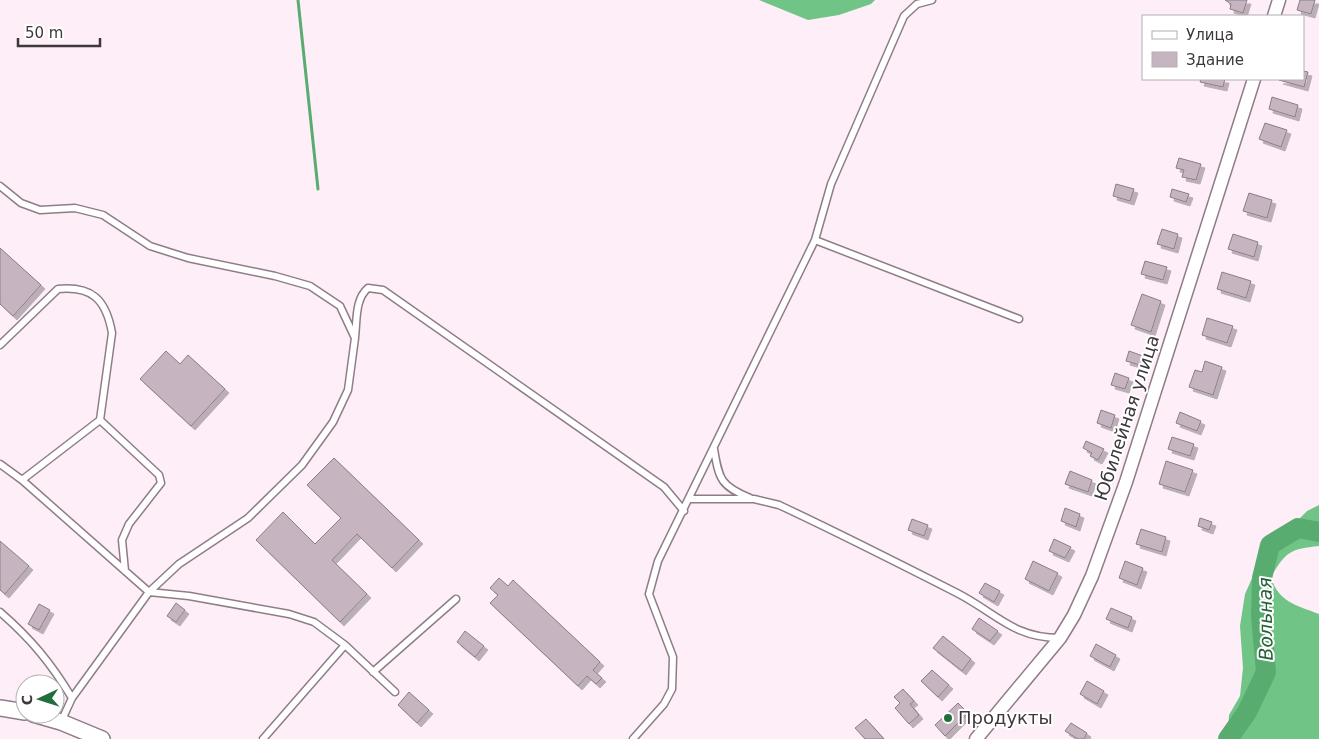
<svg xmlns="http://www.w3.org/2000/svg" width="1319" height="739" viewBox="0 0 1319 739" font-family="'DejaVu Sans',sans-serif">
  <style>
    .forest { fill: #70c486 }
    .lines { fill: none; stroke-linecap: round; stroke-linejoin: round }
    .stream { stroke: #58ac70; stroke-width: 3 }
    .river { stroke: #58ac70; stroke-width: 20 }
    .building { fill: #c6b4c0; stroke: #8d7c87; filter: url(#shadow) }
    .service-casing { stroke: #8e7d88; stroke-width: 9 }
    .minor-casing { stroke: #8e7d88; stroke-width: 15 }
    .tertiary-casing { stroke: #8e7d88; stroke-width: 18 }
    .service { stroke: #fff; stroke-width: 6 }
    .minor { stroke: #fff; stroke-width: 12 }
    .tertiary { stroke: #fff; stroke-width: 15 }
    .poi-dot { fill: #236e3c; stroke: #fff; stroke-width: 2 }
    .labels { text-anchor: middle; stroke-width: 4; stroke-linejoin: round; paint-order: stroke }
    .street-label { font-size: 18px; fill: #3e373b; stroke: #fff }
    .poi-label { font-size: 18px; fill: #3e373b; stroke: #fff; text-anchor: start }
    .water-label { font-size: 19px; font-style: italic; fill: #256037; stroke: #fff }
  </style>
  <defs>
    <filter id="shadow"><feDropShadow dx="4" dy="4" stdDeviation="0" flood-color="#0004"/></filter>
  </defs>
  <rect width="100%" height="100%" fill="#fdeef8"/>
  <path class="forest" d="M759,0H875L871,4L839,15L808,20Z
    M1319,505V546C1291,549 1286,551 1271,577C1278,602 1296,605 1319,614V739H1235L1228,732L1229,715L1240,696L1243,668L1240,626L1245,594L1261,558L1307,511Z"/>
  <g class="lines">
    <path class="stream" d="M298,0L318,189"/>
    <path class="river" d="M1228,739L1247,712L1266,672L1261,616L1262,578L1270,545L1298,528L1319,532"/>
  </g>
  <path class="building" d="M1225,0H1247L1243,13L1230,9L1231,4Z
    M1300,0H1315L1311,14L1297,10Z
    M1303,71L1308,72L1304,87L1279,80L1303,79Z
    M1201,79H1225L1223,87L1200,82Z
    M1272,97L1298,105L1295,117L1269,109Z
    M1265,123L1287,130L1281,147L1259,139Z
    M1179,158L1201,164L1196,180L1182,177L1184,170L1176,168Z
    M1116,184L1134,189L1130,201L1113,196Z
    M1172,189L1189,194L1186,202L1170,197Z
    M1249,193L1272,200L1267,218L1243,211Z
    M1162,229L1178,234L1174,249L1157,244Z
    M1233,234L1258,242L1254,257L1228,249Z
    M0,248L41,285L13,316L0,304Z
    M1145,261L1167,267L1163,280L1141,274Z
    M1222,272L1251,281L1246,298L1217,289Z
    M1142,294L1161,301L1151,332L1131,325Z
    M1207,318L1233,326L1227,343L1202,335Z
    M166,351L180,364L188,355L225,389L191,426L140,379Z
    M1129,351L1143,356L1140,365L1126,361Z
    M1205,361L1222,367L1213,395L1189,387L1195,370L1202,372Z
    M1115,373L1129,378L1125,389L1111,385Z
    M1101,410L1115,415L1111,428L1097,423Z
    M1180,412L1201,421L1197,431L1176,423Z
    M1172,437L1194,444L1190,456L1168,449Z
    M1086,441L1104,449L1098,460L1090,456L1092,453L1083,448Z
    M334,458L419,540L392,568L357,534L332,560L367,594L340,622L256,540L283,512L315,544L341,518L307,485Z
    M1166,461L1193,470L1185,492L1159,484Z
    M1070,471L1092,480L1088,492L1065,484Z
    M1065,508L1080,514L1076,527L1061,521Z
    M1200,518L1212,522L1209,530L1198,526Z
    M912,519L928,525L924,536L908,530Z
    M1141,529L1166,537L1162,552L1136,544Z
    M1054,539L1071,547L1065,558L1049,551Z
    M0,541L29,566L5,594L0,590Z
    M1033,561L1058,573L1049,591L1025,579Z
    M1125,561L1143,568L1137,585L1119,578Z
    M499,578L508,586L513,580L600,662L593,670L602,678L596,684L587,676L578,686L490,603L498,595L490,588Z
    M985,583L1000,591L994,602L979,593Z
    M176,603L185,610L176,622L167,616Z
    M39,604L50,610L39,630L28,624Z
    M1111,608L1132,617L1128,628L1106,619Z
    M979,618L998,631L990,641L972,629Z
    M465,631L484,646L475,657L457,642Z
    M943,636L971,659L962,671L933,648Z
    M1096,644L1116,655L1110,667L1090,656Z
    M932,670L949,685L938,697L921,681Z
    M1087,681L1104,691L1097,704L1080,694Z
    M903,689L914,701L910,704L919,715L909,724L895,708L900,703L894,697Z
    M409,692L429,710L417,723L398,705Z
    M958,703L968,713L945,736L935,725Z
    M866,719L884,739H865L855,728Z
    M1071,723L1087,733L1084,739H1078L1065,731Z"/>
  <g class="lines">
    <g class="service-casing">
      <path id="service" d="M0,186L21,203L40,210L75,208L103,215L150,246L188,258L275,276L310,286L340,306L355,338L348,390L333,422L302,465L248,518L179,564L149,592L72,698L61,722
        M815,240L1019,319
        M355,337C357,320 355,299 368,288L383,290L664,487L684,511
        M0,345L58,289C92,286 106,299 112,333L100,420L22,480
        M100,420L159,475L161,483L129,524L122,540L125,571
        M714,449C719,480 721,486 750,498
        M0,464L22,480L149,592L189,596L289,614L314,622L345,645L395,692
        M690,499H754L779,505C839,533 898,563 957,593C996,613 1013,638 1060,638
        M0,612C31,639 51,663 72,698
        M373,672L456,599
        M263,739L345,645
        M633,739L664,704L672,689L673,657L649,594L658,561L815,240L831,184L904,16L917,4L932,0"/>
    </g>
    <g class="minor-casing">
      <path id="minor" d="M1274,16L1279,0
        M976,739L1060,638L1074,615L1092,576L1126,482L1254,79"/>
    </g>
    <g class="tertiary-casing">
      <path id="tertiary" d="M0,708L25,712
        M33,714L61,722L102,739"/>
    </g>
    <use href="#service" class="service"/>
    <use href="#minor" class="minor"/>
    <use href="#tertiary" class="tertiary"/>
  </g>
  <circle class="poi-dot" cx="948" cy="718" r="5"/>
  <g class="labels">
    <g class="street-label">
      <text transform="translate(1127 418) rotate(-72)" y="6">Юбилейная улица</text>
    </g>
    <g class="poi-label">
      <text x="958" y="724">Продукты</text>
    </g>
    <g class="water-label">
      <text transform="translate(1265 619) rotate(-91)" y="7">Вольная</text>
    </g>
  </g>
  <rect x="1142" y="15" width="162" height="65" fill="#ffffff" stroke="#b2afb1"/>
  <rect x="1152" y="31" width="25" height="8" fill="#ffffff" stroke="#b2afb1"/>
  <text x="1186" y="40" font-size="15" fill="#3e373b">Улица</text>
  <rect x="1152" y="52" width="25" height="15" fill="#c6b4c0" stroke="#b2afb1"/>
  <text x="1186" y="65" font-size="15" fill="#3e373b">Здание</text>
  <g transform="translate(40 699) rotate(266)"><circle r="24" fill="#ffffff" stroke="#b2afb1"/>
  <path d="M0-4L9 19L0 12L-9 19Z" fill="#236e3c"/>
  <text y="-8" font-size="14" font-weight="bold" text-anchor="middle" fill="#3e373b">С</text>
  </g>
  <path d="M18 38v8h82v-8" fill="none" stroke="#3e373b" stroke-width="2.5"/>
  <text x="25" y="38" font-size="15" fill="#3e373b" stroke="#ffffff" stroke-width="4" paint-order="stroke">50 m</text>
</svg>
